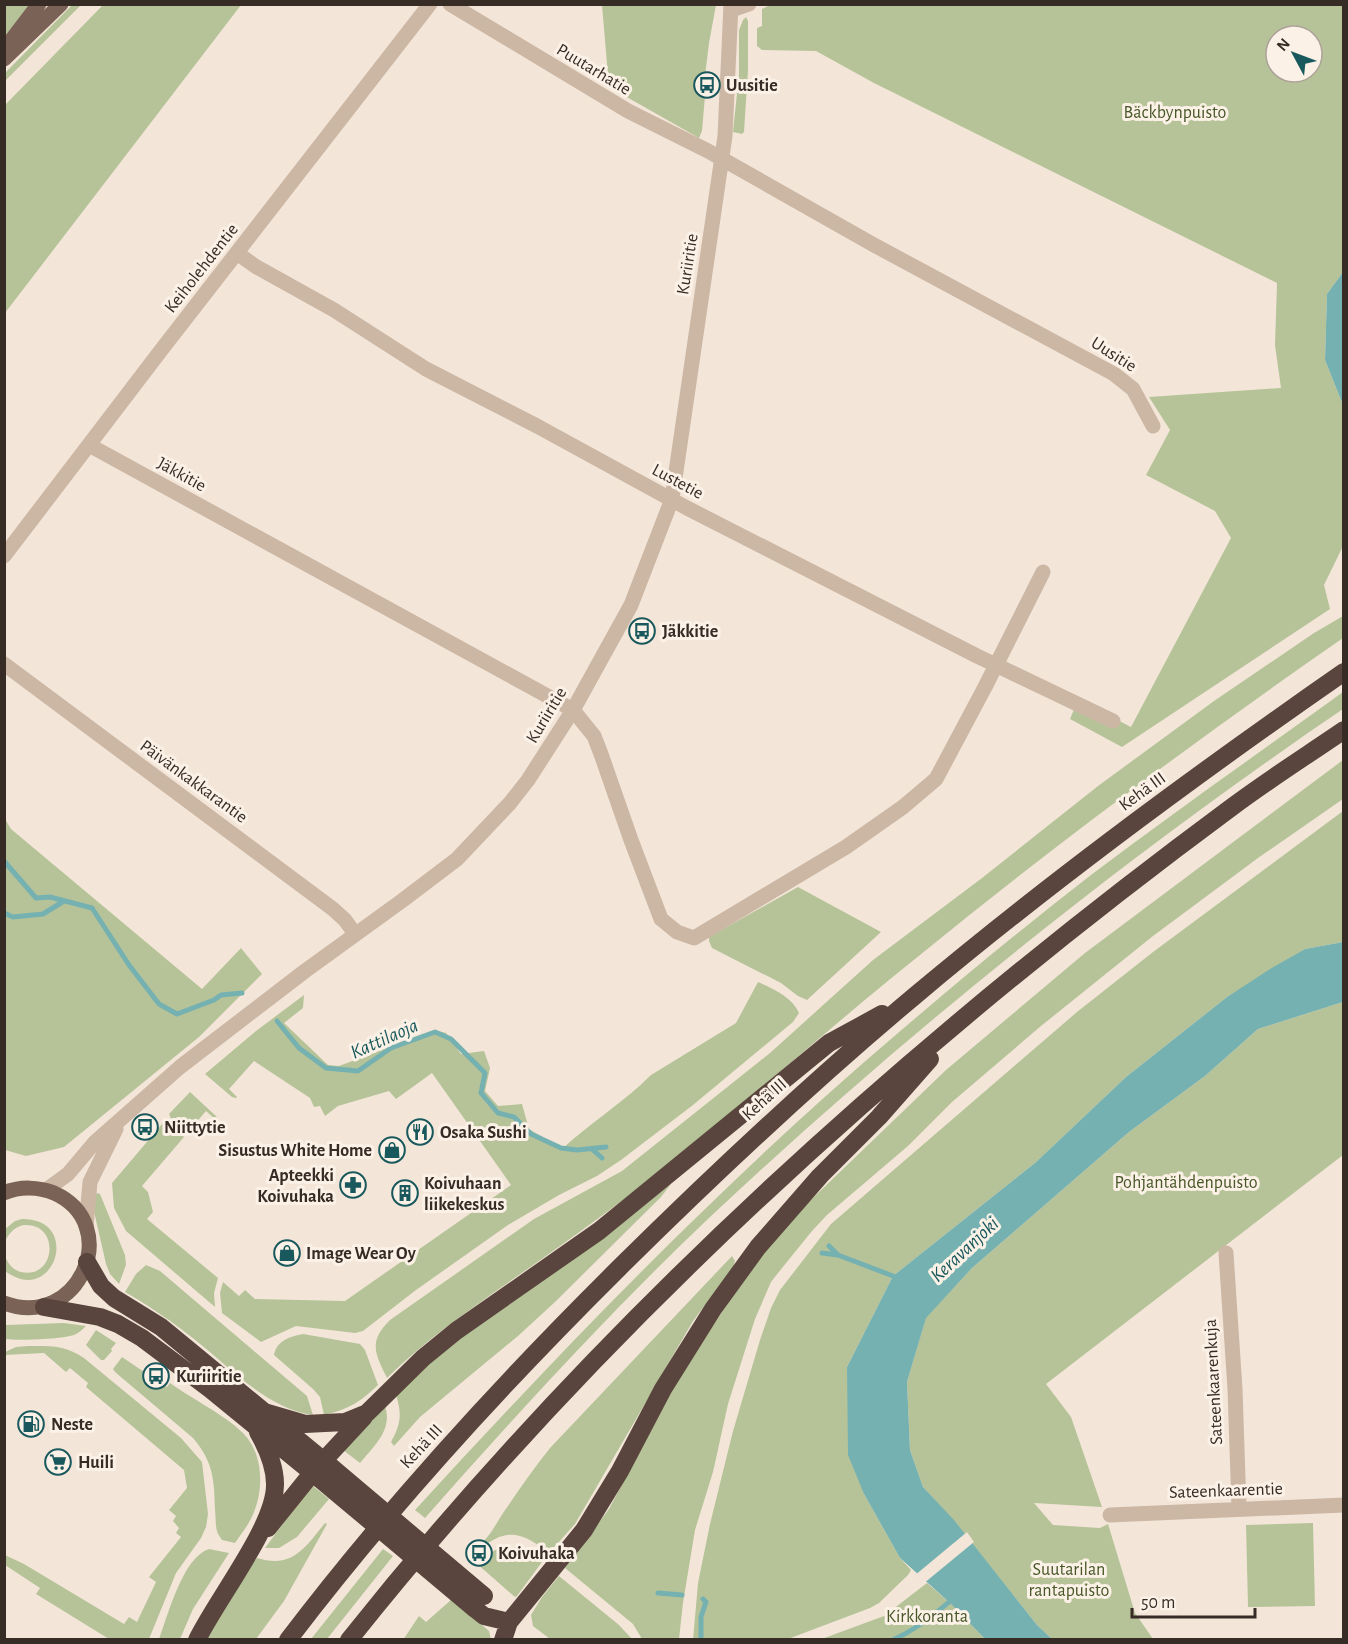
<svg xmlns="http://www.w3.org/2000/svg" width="1348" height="1644" viewBox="0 0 1348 1644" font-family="'Alegreya Sans',sans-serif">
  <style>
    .green { fill: #b6c398; fill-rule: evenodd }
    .water { fill: #76b1b2 }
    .pier { fill: #f3e6d9 }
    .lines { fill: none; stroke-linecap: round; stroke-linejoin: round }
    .stream { stroke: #76b1b2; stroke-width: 5 }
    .minor { stroke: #ccb6a4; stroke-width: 15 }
    .major { stroke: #7a6256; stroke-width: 15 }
    .highway { stroke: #59453d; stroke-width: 18 }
    .highway-bridge { stroke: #59453d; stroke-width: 18 }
    .labels { text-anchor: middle; stroke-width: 6; stroke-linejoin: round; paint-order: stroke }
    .street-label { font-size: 18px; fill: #372b26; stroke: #fbf1e6 }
    .poi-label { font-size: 18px; font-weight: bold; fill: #372b26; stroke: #fbf1e6; text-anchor: start }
    .park-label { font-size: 18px; fill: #475728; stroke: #fbf1e6 }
    .water-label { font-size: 20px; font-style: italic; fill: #19585c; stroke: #fbf1e6 }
  </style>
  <rect width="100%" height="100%" fill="#f3e6d9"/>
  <path class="green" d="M772,4L1343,5V272L1327,294L1325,360L1343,405L1344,544L1324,585L1330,609L1122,747L1070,719L1078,700L1131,727L1231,538L1215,511L1146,475L1170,430L1149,397L1281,388L1275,345L1277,283L874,83L816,51L762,50L757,46V28L762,26V9ZM1276,36H1312V72H1276Z
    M5,5H31L5,36Z
    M72,5H81L5,81V73Z
    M103,5H241L5,313V105Z
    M602,5H716L709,43L704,84H700L701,95L705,96L702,131L699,138L609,87Z
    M746,17L748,21V70L744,132L742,134L733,132L739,74V30L743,20Z
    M1343,616V638C1198,739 1057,843 920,955C836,1022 756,1094 672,1162C622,1202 569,1240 516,1277C471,1309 426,1339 387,1378C375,1353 368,1342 390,1320L534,1219L622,1171L770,1053L873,960L982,878L1098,786L1214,701L1314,633Z
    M1343,692V709C1121,860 905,1034 709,1218C609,1313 516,1415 425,1518L415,1510C568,1343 725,1180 898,1033C961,979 1025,926 1091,875C1174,812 1259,753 1343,692Z
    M1343,760V799L1258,858L1153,936L1041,1026L952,1102L908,1146L827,1215L812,1231L778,1273L771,1282L755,1319L728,1404L713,1472L695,1530L683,1603L679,1639H642L633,1624L565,1568L609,1509L677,1380L753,1265L790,1220L946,1070L1085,953Z
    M1343,811V942L1305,949L1227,997L1126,1077L1035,1163L893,1276L847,1367L864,1494L900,1558L911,1570L908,1575L879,1603L870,1608L788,1639L693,1640L698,1583L710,1524L733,1431L760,1340L771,1308L780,1290L831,1224L1077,1012L1153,952Z
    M4,817L11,829L202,989L241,948L262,974L199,1037L64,1147L26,1156L5,1150Z
    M798,887L881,932L807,1000L798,996L781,983L712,948L709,941V937Z
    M758,982C773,989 792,997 799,1013L793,1022L693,1105L621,1160L597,1176L559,1195L508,1225L416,1290L363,1331L355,1333L296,1326L261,1342L222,1313L220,1293L223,1282L239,1296L245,1290L255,1299L345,1301L511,1185L432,1073L396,1099L389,1091L338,1106L325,1116L320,1106L314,1107L310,1098L254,1061L229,1089L237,1097L236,1098L232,1097L205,1074L256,1031L304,995L303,1008L284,1023L328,1065L339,1066L435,1030L446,1033L461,1054L484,1051L490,1068L485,1091L498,1106L522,1104L529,1129L562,1149C590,1123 623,1103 651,1075L736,1023Z
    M1343,1002V1155L1046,1384L1071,1417L1102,1507L1034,1503L1053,1525L1100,1528L1108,1524L1135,1613L1153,1639H1052L1037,1625L954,1521L923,1487L910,1450L907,1382L926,1317L972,1268L1129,1132L1205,1076L1258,1029Z
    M190,1092L217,1117L215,1119L206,1111L187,1133L171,1119L169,1114Z
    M163,1123L168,1124L184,1137L142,1186L148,1192L153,1212L147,1219L218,1278L214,1293L215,1307L126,1231L114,1208L112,1183Z
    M671,1184L661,1197L555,1302L518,1336L420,1417L394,1446L391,1442C401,1424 402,1414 396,1395L446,1349L481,1321Z
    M97,1193L100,1194L125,1255L126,1265L119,1284L110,1274L106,1264L93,1207L95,1196Z
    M22,1219C83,1218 54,1308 5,1271V1256C8,1264 13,1270 21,1272C55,1280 61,1225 26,1225C16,1225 9,1233 5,1241V1229L15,1221Z
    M732,1256L735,1261L733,1268L693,1321L575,1524L549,1553C528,1537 511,1526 487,1544L484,1541C494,1530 499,1518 508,1506C521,1486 535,1467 550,1448Z
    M146,1265L160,1271L307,1396L313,1415C266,1408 231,1368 194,1339C173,1322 149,1306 125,1292L136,1274Z
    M64,1323L86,1326C82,1330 79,1333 74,1335C62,1339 18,1341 5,1339V1325Z
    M96,1330L116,1343L111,1349L112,1351L104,1360H101L86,1345Z
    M303,1334L360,1344L365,1350L378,1385C359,1403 349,1409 324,1415L320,1397L313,1389L274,1355C276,1341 291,1336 303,1334Z
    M28,1346C51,1346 65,1345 84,1358L181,1438L202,1462L208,1514L206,1527L201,1538L176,1573L149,1639H109L36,1594L40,1588L5,1565V1555L24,1564L124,1624L129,1617L137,1622L156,1582L149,1577L181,1537L176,1533L179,1528L173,1521L176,1516L169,1510L187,1488L184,1470L86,1387L88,1383L70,1368L66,1372L44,1353L5,1355V1352L16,1347Z
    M122,1357L150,1376L149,1378L157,1384L158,1382L167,1387L170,1383C192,1399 225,1415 243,1433C263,1453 264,1487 254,1512C250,1523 242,1533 235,1543L222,1540L218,1534C215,1527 216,1519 215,1510C214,1480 214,1463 193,1438L115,1372L113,1369Z
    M385,1406C393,1430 374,1446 360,1463L343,1450Z
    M313,1486L329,1499L297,1537L279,1548H265L305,1494Z
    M325,1523L327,1524L284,1601L256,1639L206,1640L246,1570L257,1558C292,1569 305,1548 325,1523Z
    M1313,1523L1315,1606L1248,1607L1246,1525Z
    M503,1546L522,1548L542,1562L517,1596L515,1597L476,1563L490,1553Z
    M209,1549L229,1553L193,1609L180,1639H159C168,1615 183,1557 209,1549Z
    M383,1549L393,1556L327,1639H311Z
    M559,1576L619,1625L632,1639H550L533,1626L531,1615L542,1597Z
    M927,1583L949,1602L985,1639L819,1640L884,1616Z
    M452,1599L489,1631L491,1640H403L419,1616L426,1622Z"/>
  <path class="water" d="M1343,272V405L1325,360L1327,294Z
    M1343,942V1002L1258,1029L1205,1076L1129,1132L972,1268L926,1318L907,1382L910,1450L923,1487L954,1520L1037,1625L1052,1639H985L949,1602L900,1558L864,1494L848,1455L847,1367L893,1276L1035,1163L1126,1077L1227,997L1270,969L1305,949Z"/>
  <path class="pier" d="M967,1532L974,1542L923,1584L914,1576Z"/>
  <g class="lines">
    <path class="stream" d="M4,861L36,898L50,897L92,908L129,965L159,1004L177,1014L214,1000L221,995L242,993
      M4,913L13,917L43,914L64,901
      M277,1021L299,1048L326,1068L358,1071L391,1048L435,1032L451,1039L485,1073L481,1093L498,1113L514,1117L531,1134L561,1148L577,1150L606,1147
      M593,1150L602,1158
      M829,1246L838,1255L893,1276L897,1279
      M822,1253L838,1255
      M658,1593L682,1595
      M701,1640V1617L706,1602L703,1599
      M893,1640C915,1630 931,1618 949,1602"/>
    <path class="minor" d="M450,4L628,111L708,151L874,245L1114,374L1133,389L1153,426
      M732,10L749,4
      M237,253L255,266L334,310L426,369L537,426L687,508L977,656L1113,721
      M89,445L573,710L594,736L601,754L631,840L661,919L677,932L694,938L846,847L903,807L936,779L985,687L1043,572
      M4,556L162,349L430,4
      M4,664L333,909L345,920L355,934
      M46,1190L68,1174L95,1142L180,1067L305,971L403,900L457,859L510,803L528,780L573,710L631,605L672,499L725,136L731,4
      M86,1227L90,1182L116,1129
      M1226,1253L1235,1389L1239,1508
      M1110,1515L1344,1505"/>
    <path class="major" d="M6,47L39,4
      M4,59L61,4
      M4,1193C20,1186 39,1187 54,1193C124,1224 80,1331 4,1303"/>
    <path class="highway" d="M87,1262L101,1286L114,1298L161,1327L330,1466
      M44,1307L100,1317L118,1324L142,1338L210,1389L320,1479
      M264,1412L305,1424L345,1422L367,1413L423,1358L456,1331L599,1231L829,1043L882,1014
      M268,1528L313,1472L364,1417
      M474,1608L484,1616L509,1622
      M197,1640C216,1600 276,1525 275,1484C275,1466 267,1448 258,1432
      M288,1640C389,1507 501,1385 619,1268C715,1173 813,1081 917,994C1054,879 1197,774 1344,672
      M349,1640C602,1322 906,1048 1232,807C1268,780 1306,756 1344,730
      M503,1640L509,1622L584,1530L620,1471L663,1389L713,1309L758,1247L820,1176L879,1117L930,1059"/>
    <path class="highway-bridge" d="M330,1466L484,1596
      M320,1479L474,1608"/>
  </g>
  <defs>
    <g id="bus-ring" transform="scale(1.35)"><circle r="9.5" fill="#fbf1e6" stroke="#19585c" stroke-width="1.5"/><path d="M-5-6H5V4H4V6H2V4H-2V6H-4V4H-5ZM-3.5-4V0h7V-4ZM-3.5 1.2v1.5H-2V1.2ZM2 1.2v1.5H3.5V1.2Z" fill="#19585c"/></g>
    <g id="restaurant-ring" transform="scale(1.35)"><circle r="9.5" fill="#fbf1e6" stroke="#19585c" stroke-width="1.5"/><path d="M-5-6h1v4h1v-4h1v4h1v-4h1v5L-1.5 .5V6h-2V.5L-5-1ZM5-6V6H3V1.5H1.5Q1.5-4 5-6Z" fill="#19585c"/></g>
    <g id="shop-ring" transform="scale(1.35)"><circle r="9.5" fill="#fbf1e6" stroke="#19585c" stroke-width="1.5"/><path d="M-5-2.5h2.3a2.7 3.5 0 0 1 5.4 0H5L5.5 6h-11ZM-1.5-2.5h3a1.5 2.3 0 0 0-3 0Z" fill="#19585c"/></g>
    <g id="pharmacy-ring" transform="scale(1.35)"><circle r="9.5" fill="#fbf1e6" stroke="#19585c" stroke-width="1.5"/><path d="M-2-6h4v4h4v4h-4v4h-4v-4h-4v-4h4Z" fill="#19585c"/></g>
    <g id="building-ring" transform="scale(1.35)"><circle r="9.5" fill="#fbf1e6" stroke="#19585c" stroke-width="1.5"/><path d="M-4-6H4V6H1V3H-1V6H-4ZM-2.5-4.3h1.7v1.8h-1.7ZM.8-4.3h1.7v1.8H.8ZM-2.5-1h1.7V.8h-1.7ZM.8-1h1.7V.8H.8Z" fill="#19585c"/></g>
    <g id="fuel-ring" transform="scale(1.35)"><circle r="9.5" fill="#fbf1e6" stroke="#19585c" stroke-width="1.5"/><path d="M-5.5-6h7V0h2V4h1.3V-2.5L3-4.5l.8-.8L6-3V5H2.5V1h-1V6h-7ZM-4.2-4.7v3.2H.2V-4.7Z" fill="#19585c"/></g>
    <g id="supermarket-ring" transform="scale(1.35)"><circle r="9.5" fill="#fbf1e6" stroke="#19585c" stroke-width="1.5"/><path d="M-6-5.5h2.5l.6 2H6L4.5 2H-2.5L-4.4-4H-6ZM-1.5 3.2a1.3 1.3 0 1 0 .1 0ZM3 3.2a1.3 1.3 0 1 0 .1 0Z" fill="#19585c"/></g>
  </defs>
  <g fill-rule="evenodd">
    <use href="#bus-ring" x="707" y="85"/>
    <use href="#bus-ring" x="642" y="631"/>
    <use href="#bus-ring" x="145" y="1127"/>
    <use href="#restaurant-ring" x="420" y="1132"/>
    <use href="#shop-ring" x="392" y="1150"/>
    <use href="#pharmacy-ring" x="353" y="1185"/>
    <use href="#building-ring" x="405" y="1193"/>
    <use href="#shop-ring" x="287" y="1253"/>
    <use href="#bus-ring" x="156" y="1376"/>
    <use href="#fuel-ring" x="31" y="1424"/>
    <use href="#supermarket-ring" x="58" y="1462"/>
    <use href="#bus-ring" x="479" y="1553"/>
  </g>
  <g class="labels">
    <g class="street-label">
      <text transform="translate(594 69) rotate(31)" y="6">Puutarhatie</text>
      <text transform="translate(687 264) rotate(-81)" y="6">Kuriiritie</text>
      <text transform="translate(201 268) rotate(-52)" y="6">Keiholehdentie</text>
      <text transform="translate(1114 354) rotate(32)" y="6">Uusitie</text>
      <text transform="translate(182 474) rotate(29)" y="6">Jäkkitie</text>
      <text transform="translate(678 481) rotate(28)" y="6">Lustetie</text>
      <text transform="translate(546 715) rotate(-59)" y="6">Kuriiritie</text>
      <text transform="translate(194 781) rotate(36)" y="6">Päivänkakkarantie</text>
      <text transform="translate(1142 791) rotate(-36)" y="6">Kehä III</text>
      <text transform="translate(764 1099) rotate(-42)" y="6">Kehä III</text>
      <text transform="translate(1213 1382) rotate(-93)" y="6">Sateenkaarenkuja</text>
      <text transform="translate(421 1446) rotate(-47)" y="6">Kehä III</text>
      <text transform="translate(1226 1490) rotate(-2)" y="6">Sateenkaarentie</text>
    </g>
    <g class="poi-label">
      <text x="726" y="91">Uusitie</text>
      <text x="662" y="637">Jäkkitie</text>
      <text x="164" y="1133">Niittytie</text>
      <text x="440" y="1138">Osaka Sushi</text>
      <text x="372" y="1156" text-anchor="end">Sisustus White Home</text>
      <text x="334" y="1181" text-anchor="end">Apteekki<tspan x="334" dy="21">Koivuhaka</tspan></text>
      <text x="424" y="1189">Koivuhaan<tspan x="424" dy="21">liikekeskus</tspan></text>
      <text x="306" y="1259">Image Wear Oy</text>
      <text x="176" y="1382">Kuriiritie</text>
      <text x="51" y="1430">Neste</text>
      <text x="78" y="1468">Huili</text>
      <text x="498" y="1559">Koivuhaka</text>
    </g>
    <g class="park-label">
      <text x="1175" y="118">Bäckbynpuisto</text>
      <text x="1186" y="1188">Pohjantähdenpuisto</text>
      <text x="1069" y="1575">Suutarilan<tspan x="1069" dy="21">rantapuisto</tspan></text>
      <text x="927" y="1622">Kirkkoranta</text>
    </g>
    <g class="water-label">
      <text transform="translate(384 1038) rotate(-24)" y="7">Kattilaoja</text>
      <text transform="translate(964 1249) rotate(-43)" y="7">Keravanjoki</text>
    </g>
  </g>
  <rect width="1348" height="1644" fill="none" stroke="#372b26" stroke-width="12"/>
  <g transform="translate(1294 54) rotate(311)"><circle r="28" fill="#fbf1e6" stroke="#ada299" stroke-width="1.5"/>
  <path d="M0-4.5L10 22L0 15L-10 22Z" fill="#19585c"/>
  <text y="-9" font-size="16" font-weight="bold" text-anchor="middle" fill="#372b26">N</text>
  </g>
  <path d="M1132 1608v9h123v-9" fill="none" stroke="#372b26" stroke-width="3"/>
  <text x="1141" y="1608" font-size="18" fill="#372b26" stroke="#fbf1e6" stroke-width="4.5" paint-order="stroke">50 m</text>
</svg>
